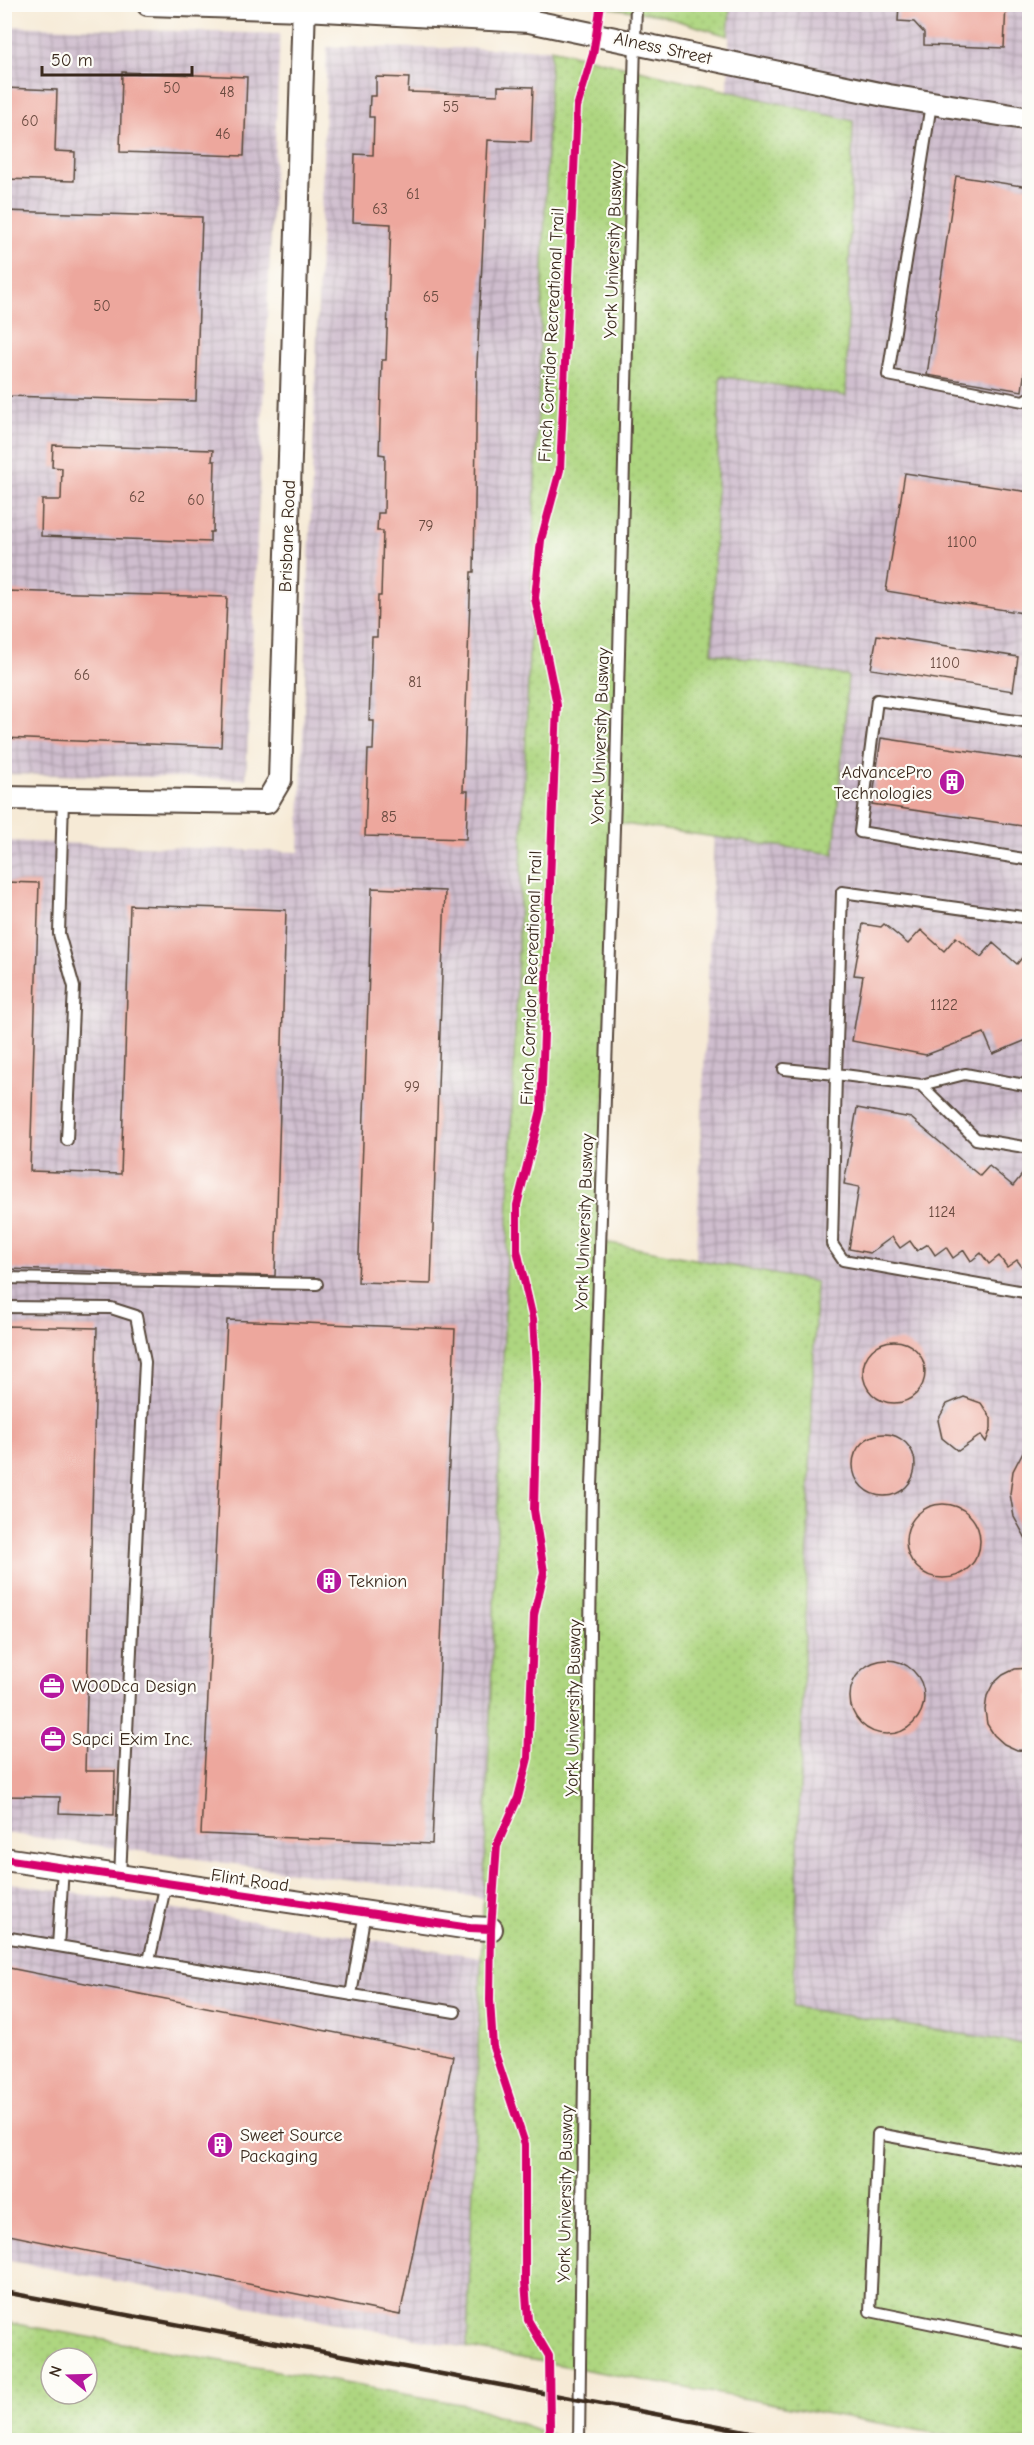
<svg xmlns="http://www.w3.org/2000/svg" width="1034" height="2445" viewBox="0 0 1034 2445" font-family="'Comic Neue',sans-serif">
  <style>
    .industrial { fill: url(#industrial-grid) }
    .grass { fill: url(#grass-dots); stroke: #74804f; stroke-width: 1.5; fill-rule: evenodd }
    .building { fill: #eda79d }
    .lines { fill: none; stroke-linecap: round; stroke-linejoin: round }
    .service-casing { stroke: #57473a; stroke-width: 14 }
    .minor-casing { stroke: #57473a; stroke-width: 26 }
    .service { stroke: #fff; stroke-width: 10 }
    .minor { stroke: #fff; stroke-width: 22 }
    .rail { stroke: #3b2a1e; stroke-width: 4.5 }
    .cycleway-casing { stroke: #fdfcf7; stroke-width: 11 }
    .cycleway { stroke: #d6006c; stroke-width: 8 }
    .labels { text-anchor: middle; stroke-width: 4.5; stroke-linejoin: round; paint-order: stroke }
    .number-label { font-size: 15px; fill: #68493e }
    .street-label { font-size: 18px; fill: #3b2a1e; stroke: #fdfcf7 }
    .poi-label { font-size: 18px; fill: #3b2a1e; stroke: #fdfcf7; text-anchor: start }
  </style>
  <defs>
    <pattern id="industrial-grid" width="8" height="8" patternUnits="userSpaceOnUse" patternTransform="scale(1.5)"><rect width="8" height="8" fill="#cfbdce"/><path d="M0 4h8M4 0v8" fill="none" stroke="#a99aa7"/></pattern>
    <pattern id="grass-dots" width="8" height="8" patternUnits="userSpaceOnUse" patternTransform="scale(1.5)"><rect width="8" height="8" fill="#aed680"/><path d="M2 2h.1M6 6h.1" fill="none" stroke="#97b86e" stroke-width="1.8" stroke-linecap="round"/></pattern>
  </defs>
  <rect width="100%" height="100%" fill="#fdfcf7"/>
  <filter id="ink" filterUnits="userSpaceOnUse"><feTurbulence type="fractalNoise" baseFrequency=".0167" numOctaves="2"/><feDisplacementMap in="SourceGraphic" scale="12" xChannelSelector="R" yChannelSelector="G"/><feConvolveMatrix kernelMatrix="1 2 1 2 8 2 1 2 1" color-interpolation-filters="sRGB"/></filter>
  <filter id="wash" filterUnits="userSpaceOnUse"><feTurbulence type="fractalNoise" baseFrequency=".008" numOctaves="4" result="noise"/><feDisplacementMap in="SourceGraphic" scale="24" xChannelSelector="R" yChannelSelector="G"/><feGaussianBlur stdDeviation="1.35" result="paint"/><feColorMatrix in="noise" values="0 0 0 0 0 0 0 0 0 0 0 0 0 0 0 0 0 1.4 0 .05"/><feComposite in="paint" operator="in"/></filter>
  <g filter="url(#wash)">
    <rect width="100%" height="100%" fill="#f6ead6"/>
    <path class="industrial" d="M730,5H1029V2045L793,2007L816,1282L696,1260L714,836L834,853L848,676L712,653L720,376L846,395L853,122L728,91Z
      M5,26L280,34L246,779L5,774Z
      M327,47L551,49L484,1898L5,1833V841L299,852Z
      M4,1882L482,1957L467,2348L5,2260Z"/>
    <path class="grass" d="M593,5H730L728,36L659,15Z
      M551,49L853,121L846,396L720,376L712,653L848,676L834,854L617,823L599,1241L816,1282L793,2007L1029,2045V2440H972L467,2348Z
      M5,2322L471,2406L566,2440H5ZM51,2358H87V2394H51Z"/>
    <g id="blocks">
      <path class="building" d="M899,4H1006L1004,48L924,45V33L914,22L898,21Z
        M122,72L247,77L244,156L120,152Z
        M376,77L409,78L408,92L498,95V86L533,87L531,142L488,140L477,364L474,572H471L463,791H468L466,839L365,836L368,750H373L374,721H369L372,637H377L378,596H381L383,531H377L378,513H384L385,455L379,454L382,360H386L391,224L353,222L355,154L373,155L374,117H369L370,96H376Z
        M4,88L57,90L55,151L75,152L74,181L4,179Z
        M956,176L1029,187V337L1022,391L927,375Z
        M4,211L202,217L196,401L4,396Z
        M53,445L213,450L212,461H215L213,532H210V542L41,536L42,500H61L62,468L52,467Z
        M905,473L1029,492V614L886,591Z
        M4,591L227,597L221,747L4,738Z
        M877,635L1018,657L1013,691L871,669Z
        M881,738L1029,760V827L872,804Z
        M4,882L39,883L30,1171L121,1174L130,905L286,910L275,1276L4,1269Z
        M372,888L445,891L431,1284L358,1282Z
        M863,924L881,927L884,924L908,944L921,930L944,951L956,937L981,957L993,943L1017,964L1029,949V1039L993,1054L984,1033L926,1055L852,1041L863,976L854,975Z
        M857,1108L911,1118L980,1176L989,1166L1013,1186L1029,1166V1276L1017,1260L1007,1267L999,1256L989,1264L981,1253L971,1261L964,1250L953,1258L946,1247L935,1255L928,1244L917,1251L910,1241L900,1248L892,1237L870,1253L849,1249L859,1187L844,1184Z
        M227,1320L455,1329L432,1844L201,1834Z
        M4,1326L97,1328L85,1771H115L114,1815L59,1813L60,1797L4,1796Z
        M863 1372a31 31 0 1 1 62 0a31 31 0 1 1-62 0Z
        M964,1397L981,1403L991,1418V1428L986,1442L981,1435L958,1451L942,1438L938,1420L947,1404Z
        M853 1465a31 31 0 1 1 62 0a31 31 0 1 1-62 0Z
        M1029,1440V1544L1014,1517L1010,1494L1013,1471Z
        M906 1541a37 37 0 1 1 74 0a37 37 0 1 1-74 0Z
        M850 1697a37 37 0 1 1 74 0a37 37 0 1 1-74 0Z
        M1029,1668V1751L1017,1750L1004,1744L994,1735L987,1724L985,1710L987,1696L993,1684L1003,1675L1015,1669Z
        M4,1967L453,2056L400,2315L4,2234Z"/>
    </g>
  </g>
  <g filter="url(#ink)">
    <use href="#blocks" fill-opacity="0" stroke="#57473a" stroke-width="1.5"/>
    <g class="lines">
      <g class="service-casing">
        <path id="service" d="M931,104L888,375L1023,401L1030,397
          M1030,723L877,700L860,832L1030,860
          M63,799L59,934L74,987L67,1140
          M1030,918L842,892L836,1074L921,1085L965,1074L1030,1086
          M784,1069L836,1074L832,1244L843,1260L1030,1293
          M921,1085L976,1139L1030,1148
          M4,1278L317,1284
          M4,1307L111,1308L136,1316L145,1362L120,1876
          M4,1937L455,2012
          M58,1946L63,1868
          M149,1961L166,1883
          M351,1995L365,1912
          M1030,2162L878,2134L870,2311L1030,2344
          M579,2440L592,1487L616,768L636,4"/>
      </g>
      <g class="minor-casing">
        <path id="minor" d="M148,4L304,9L529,21L889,96L1030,119
          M4,798L267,802L280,780L304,4
          M4,1859L470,1928L491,1929"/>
      </g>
      <use href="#service" class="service"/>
      <use href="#minor" class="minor"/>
      <path class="rail" d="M4,2292L794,2440"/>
      <g class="cycleway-casing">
        <path id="cycleway" d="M4,1859L470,1928L491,1929
          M546,2440L550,2429L549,2356L528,2320L525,2282V2144L493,2047L490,2000L491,1929L497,1845L518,1798L528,1758L534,1615L544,1572L534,1510L537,1385L533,1319L517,1250V1205L541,1110L557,705L535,598L541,540L560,470L577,107L593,54L601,4"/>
      </g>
      <use href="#cycleway" class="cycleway"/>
    </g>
  </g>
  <defs>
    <g id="building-disc" transform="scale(1.35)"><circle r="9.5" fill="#b5179e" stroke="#fdfcf7"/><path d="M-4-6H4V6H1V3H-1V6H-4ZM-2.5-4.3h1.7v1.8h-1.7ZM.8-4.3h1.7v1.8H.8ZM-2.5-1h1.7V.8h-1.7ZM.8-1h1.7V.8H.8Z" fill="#fff"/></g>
    <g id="office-disc" transform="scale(1.35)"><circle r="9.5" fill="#b5179e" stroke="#fdfcf7"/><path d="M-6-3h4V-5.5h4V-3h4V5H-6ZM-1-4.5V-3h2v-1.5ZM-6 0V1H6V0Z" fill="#fff"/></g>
  </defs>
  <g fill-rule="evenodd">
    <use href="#building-disc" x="952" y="782"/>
    <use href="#building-disc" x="329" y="1581"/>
    <use href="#office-disc" x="52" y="1686"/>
    <use href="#office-disc" x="53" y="1739"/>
    <use href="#building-disc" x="220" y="2145"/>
  </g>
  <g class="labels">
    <g class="number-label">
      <text x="172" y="93">50</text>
      <text x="227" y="97">48</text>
      <text x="451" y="112">55</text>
      <text x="30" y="126">60</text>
      <text x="223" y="139">46</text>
      <text x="413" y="199">61</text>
      <text x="380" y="214">63</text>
      <text x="431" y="302">65</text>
      <text x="102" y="311">50</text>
      <text x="137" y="502">62</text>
      <text x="196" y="505">60</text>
      <text x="426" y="531">79</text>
      <text x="962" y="547">1100</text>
      <text x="945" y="668">1100</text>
      <text x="82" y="680">66</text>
      <text x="415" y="687">81</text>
      <text x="389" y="822">85</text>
      <text x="944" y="1010">1122</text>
      <text x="412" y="1092">99</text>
      <text x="942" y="1217">1124</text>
    </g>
    <g class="street-label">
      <text transform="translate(663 48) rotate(12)" y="6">Alness Street</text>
      <text transform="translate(613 250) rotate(-88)" y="6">York University Busway</text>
      <text transform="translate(551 335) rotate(-87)" y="6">Finch Corridor Recreational Trail</text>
      <text transform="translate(287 536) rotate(-88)" y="6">Brisbane Road</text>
      <text transform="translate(600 736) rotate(-88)" y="6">York University Busway</text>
      <text transform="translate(531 978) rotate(-88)" y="6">Finch Corridor Recreational Trail</text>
      <text transform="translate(584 1222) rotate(-88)" y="6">York University Busway</text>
      <text transform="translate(573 1708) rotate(-89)" y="6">York University Busway</text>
      <text transform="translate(250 1880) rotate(8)" y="6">Flint Road</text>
      <text transform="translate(565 2194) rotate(-89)" y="6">York University Busway</text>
    </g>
    <g class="poi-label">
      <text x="932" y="778" text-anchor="end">AdvancePro<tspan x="932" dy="21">Technologies</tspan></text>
      <text x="348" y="1587">Teknion</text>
      <text x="72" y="1692">WOODca Design</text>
      <text x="72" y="1745">Sapci Exim Inc.</text>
      <text x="240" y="2141">Sweet Source<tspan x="240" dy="21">Packaging</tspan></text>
    </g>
  </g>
  <rect width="1034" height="2445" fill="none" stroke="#fdfcf7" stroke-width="24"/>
  <g transform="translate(69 2376) rotate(289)"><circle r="28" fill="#fdfcf7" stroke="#afa8a0" stroke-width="1.5"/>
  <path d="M0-4.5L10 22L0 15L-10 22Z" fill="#b5179e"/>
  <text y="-9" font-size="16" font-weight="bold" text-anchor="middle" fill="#3b2a1e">N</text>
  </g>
  <path d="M42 66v9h150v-9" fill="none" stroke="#3b2a1e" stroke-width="3"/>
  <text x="51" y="66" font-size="18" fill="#3b2a1e" stroke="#fdfcf7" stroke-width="4.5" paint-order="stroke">50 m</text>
</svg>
